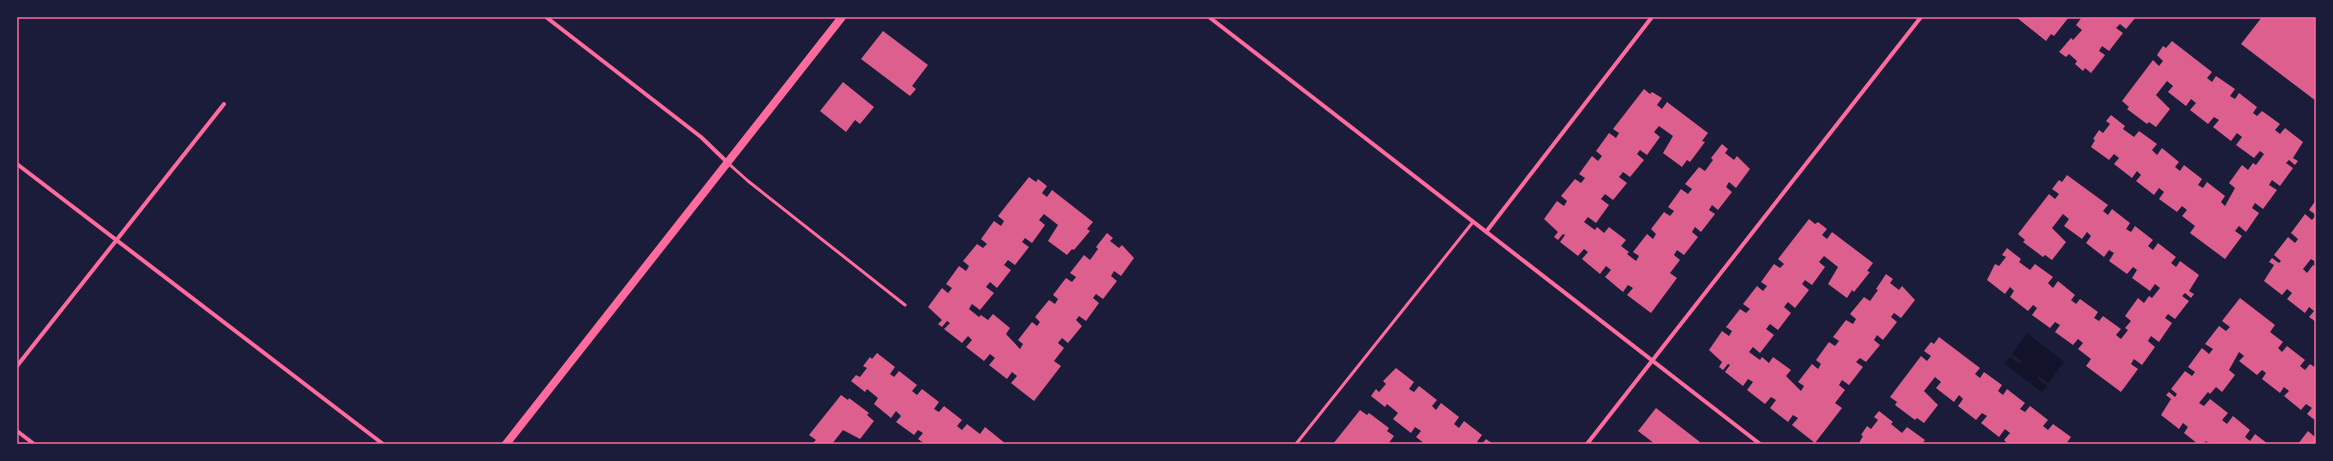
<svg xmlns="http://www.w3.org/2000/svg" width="2333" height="461" viewBox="0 0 2333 461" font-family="'Asap Condensed',sans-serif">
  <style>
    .water { fill: #12122b }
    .building { fill: #dd5f8e }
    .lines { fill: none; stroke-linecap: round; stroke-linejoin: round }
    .service { stroke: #ff6b9d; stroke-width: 3 }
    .minor { stroke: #ff6b9d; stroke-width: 4 }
    .secondary { stroke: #ff6b9d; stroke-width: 8 }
    .neatline { fill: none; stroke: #ff6b9d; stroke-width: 1.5 }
  </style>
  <rect width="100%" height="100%" fill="#1b1b3a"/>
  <path class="water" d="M2027,333L2064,362L2048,383L2039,376L2037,378L2047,386L2042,392L2004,363L2010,357L2020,364L2022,362L2012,354Z"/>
  <path class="building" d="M2016,17H2069L2054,36L2051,34L2046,41Z
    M2082,17H2136L2126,29L2120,24L2116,28L2123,33L2109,51L2102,46L2099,51L2105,55L2091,73L2085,68L2083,71L2075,64L2077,61L2069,54L2066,57L2059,52L2071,38L2073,40L2082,30L2076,25Z
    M2262,17H2316V101L2241,44Z
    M883,31L928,65L912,86L916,89L910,96L861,59Z
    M2172,41L2212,72L2207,78L2212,82L2216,76L2235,89L2230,96L2235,99L2239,93L2257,107L2253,113L2257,116L2262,111L2280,124L2275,130L2280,134L2285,128L2303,142L2293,158L2298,161L2295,165L2289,160L2286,163L2293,168L2280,186L2272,180L2269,185L2277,190L2263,209L2255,203L2252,208L2259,213L2246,232L2239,226L2235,231L2242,236L2225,259L2190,233L2195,226L2182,216L2187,210L2182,206L2177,212L2159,199L2164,192L2159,188L2154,195L2136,181L2141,175L2137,171L2132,178L2114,164L2119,158L2114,154L2109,160L2091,147L2095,140L2093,139L2099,130L2103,133L2110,124L2106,121L2111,115L2125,126L2123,129L2134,137L2139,131L2157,144L2152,150L2157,155L2162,148L2179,162L2175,167L2180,171L2184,165L2202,179L2198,185L2203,188L2207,182L2225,196L2221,202L2225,206L2235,188L2229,183L2242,165L2248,170L2253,163L2256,165L2264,154L2260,151L2254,158L2236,145L2242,137L2237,133L2231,141L2213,127L2219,120L2214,117L2208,124L2190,110L2196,103L2191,99L2186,106L2168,92L2173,86L2167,81L2156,95L2170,109L2156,127L2149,122L2147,124L2127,109L2129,107L2122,101L2153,60L2159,66L2163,61L2157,55L2163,46L2166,48Z
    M843,82L874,107L860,124L855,120L846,132L820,111Z
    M1644,89L1650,94L1652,92L1662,98L1657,105L1662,109L1667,102L1708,133L1702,141L1705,142L1690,162L1687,160L1682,167L1663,153L1673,136L1659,126L1654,132L1660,137L1647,155L1640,150L1637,154L1644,160L1630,177L1623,172L1619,177L1627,183L1613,200L1605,194L1601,199L1609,205L1596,223L1588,217L1584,222L1595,230L1597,227L1604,233L1609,227L1626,240L1621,246L1629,252L1627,254L1636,261L1639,256L1633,252L1647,234L1653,239L1656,234L1651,229L1664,212L1670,216L1674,211L1668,207L1681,189L1688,194L1692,189L1685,184L1699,167L1705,171L1713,160L1711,158L1722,144L1728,149L1725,153L1734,160L1737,156L1750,169L1736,188L1729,182L1726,187L1732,192L1718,210L1712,205L1709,210L1715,214L1701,232L1695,227L1692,232L1698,237L1684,255L1677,250L1674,255L1680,260L1670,273L1677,278L1651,313L1627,295L1633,288L1628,285L1623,292L1605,277L1611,270L1606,266L1600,274L1582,259L1588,252L1584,249L1578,256L1560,242L1565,235L1563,234L1558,240L1554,237L1558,232L1544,219L1557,201L1564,206L1567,201L1561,196L1575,179L1581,183L1585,178L1579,174L1592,156L1598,161L1602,156L1596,151L1609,133L1616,138L1619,133L1613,129Z
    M2067,175L2108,205L2103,211L2108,215L2112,209L2130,223L2126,229L2131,232L2135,226L2153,240L2148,246L2153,250L2158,243L2176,257L2171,263L2176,267L2180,261L2199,275L2189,291L2194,294L2191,298L2185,293L2182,296L2189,301L2175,319L2168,314L2165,318L2172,323L2159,342L2151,336L2148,341L2155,347L2142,365L2134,359L2131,364L2138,369L2121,392L2086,366L2091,359L2078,349L2083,343L2078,339L2073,345L2055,332L2060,325L2055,322L2050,328L2032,315L2037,308L2033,305L2028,311L2010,297L2014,291L2010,287L2005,294L1987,280L1995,264L1999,266L2006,257L2002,255L2007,248L2021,259L2019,262L2030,270L2035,264L2053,277L2048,283L2053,288L2058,281L2075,295L2071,300L2076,304L2080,299L2098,312L2094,318L2099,321L2103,316L2121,329L2116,335L2121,339L2128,330L2125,328L2131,321L2125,316L2138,298L2144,303L2149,296L2152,298L2160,288L2155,284L2150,291L2132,278L2137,270L2133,267L2127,274L2109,261L2114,253L2109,250L2104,257L2086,243L2091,236L2087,232L2082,239L2064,226L2069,219L2063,214L2052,228L2066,242L2052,260L2045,255L2043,257L2023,242L2025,240L2018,234L2049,194L2055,199L2059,194L2052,189L2059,180L2062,182Z
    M1029,177L1036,182L1038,179L1047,186L1042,193L1047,197L1052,190L1093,222L1087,229L1090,231L1074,250L1072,249L1067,255L1048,241L1058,225L1044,214L1039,220L1045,225L1032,243L1025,238L1022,242L1029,247L1015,265L1008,260L1004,265L1011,270L997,288L990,282L986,287L994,293L980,310L972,304L969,309L979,317L981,315L988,320L993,314L1010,328L1006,334L1020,349L1023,344L1018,340L1032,322L1037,326L1040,322L1035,317L1049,300L1055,304L1058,299L1053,295L1066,278L1072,282L1076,277L1070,273L1084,255L1090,260L1098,249L1096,247L1107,233L1113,238L1110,241L1119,248L1122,245L1134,258L1121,276L1114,271L1111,276L1117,281L1103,299L1096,294L1093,298L1099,303L1086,321L1079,316L1076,320L1082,326L1068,343L1062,338L1058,343L1064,348L1054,361L1061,366L1034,401L1011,383L1017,376L1012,372L1007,379L989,365L995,358L990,354L984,361L966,347L972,340L968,336L962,343L944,329L950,323L947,321L942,327L938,324L942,320L928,307L942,288L948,293L952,288L946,284L959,266L966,271L969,266L963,261L977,244L983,248L987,244L981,239L994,221L1001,226L1004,221L998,216Z
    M2316,200V258L2314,261L2311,259L2303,269L2307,273L2313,265L2316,267V322L2309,317L2314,311L2309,307L2305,313L2287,299L2292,293L2287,289L2282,295L2264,281L2274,265L2269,262L2272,258L2279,263L2281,261L2274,255L2288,237L2295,243L2298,239L2291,233L2305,214L2312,220L2316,215L2309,210Z
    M1809,219L1815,224L1818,222L1827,229L1822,235L1827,239L1832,232L1873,263L1867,271L1870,272L1854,292L1852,290L1847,298L1828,284L1838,267L1824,256L1819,262L1825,267L1812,285L1805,280L1802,284L1809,290L1795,308L1788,302L1784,307L1791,313L1778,330L1770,324L1766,329L1774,335L1760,353L1753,347L1749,352L1760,360L1762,357L1769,363L1773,357L1791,370L1786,376L1801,391L1804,386L1798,382L1812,364L1818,369L1821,364L1816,360L1829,342L1835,346L1839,341L1833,337L1846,320L1853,324L1856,319L1850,314L1864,297L1870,301L1878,290L1876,289L1886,274L1893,279L1890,283L1899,290L1902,286L1915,300L1901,318L1894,313L1891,317L1897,322L1883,340L1877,335L1874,340L1880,345L1866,362L1860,358L1856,362L1863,367L1849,385L1842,380L1839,385L1845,390L1835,403L1842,408L1815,443L1792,425L1798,418L1793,415L1788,422L1770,408L1776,400L1771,397L1765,404L1747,390L1753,382L1748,379L1743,386L1725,372L1730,365L1728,364L1723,370L1719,367L1722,362L1709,350L1722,331L1729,336L1732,331L1726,327L1740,309L1746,313L1750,309L1743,304L1757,286L1763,291L1767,286L1761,282L1774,264L1780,268L1784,264L1778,259Z
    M2240,298L2275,325L2270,332L2283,342L2278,348L2282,352L2287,346L2305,360L2300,366L2305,370L2310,364L2316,368V421L2307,414L2312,408L2306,404L2301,410L2284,396L2289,391L2284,387L2280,393L2262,379L2266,373L2262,370L2257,375L2239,361L2244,356L2239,352L2229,370L2235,375L2222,392L2216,387L2210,394L2208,392L2199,403L2204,406L2210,399L2228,413L2222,420L2227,424L2233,416L2250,430L2245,437L2250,441L2255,434L2268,444H2210L2206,441L2203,444H2198L2184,433L2188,427L2183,423L2179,429L2161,415L2171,399L2166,395L2169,392L2175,397L2177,394L2171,389L2185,371L2192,376L2195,372L2188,367L2202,348L2209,354L2213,349L2205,344L2219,326L2226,331L2230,327L2222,321Z
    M1939,337L1980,368L1975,374L1980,378L1984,372L2002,385L1998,391L2003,395L2007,389L2025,403L2020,409L2025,412L2030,406L2048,420L2043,426L2048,430L2053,424L2071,437L2066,444H2008L2004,440L2010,433L2005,429L1999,437L1981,423L1987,416L1982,413L1976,420L1958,406L1963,399L1959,395L1954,402L1936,388L1941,382L1935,377L1924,391L1938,405L1924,423L1917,418L1915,420L1895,405L1897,402L1890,397L1921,356L1927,361L1931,356L1924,351L1931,342L1934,344Z
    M877,353L895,367L890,374L894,377L899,371L917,385L912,391L917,395L922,389L939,402L934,409L939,412L944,406L962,420L957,426L962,430L967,424L980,434L985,427L1006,444H925L918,439L923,433L918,430L914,435L896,422L901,416L896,411L891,418L874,404L878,398L867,389L865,392L851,381L856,375L860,377L867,368L863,366L870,357L872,359Z
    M1396,368L1414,382L1409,389L1414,392L1419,386L1437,400L1432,406L1436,410L1441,403L1459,417L1454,424L1459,428L1464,421L1482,435L1477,442L1480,444H1425L1416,437L1421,431L1415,427L1411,433L1393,419L1398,413L1387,404L1385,407L1371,396L1376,389L1379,392L1386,384L1383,381Z
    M841,395L848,400L849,398L869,413L867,415L874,421L860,439L843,430L832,444H812L816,440L809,435Z
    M1656,408L1700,442L1698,444H1655L1638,431Z
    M1360,410L1367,415L1369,413L1389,428L1387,431L1394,436L1388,444H1333Z
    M1879,411L1893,422L1891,424L1902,433L1907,427L1925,440L1922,444H1860L1859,443L1863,436L1861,435L1867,426L1871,429L1878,420L1874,417Z
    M2308,431L2315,437L2316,435V444H2298Z
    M1486,439L1493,444H1482Z"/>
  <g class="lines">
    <path class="service" d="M729,164L748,181L905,305
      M1296,444L1473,222"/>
    <path class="minor" d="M546,17L701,137L727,162
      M1209,17L1760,444
      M17,164L383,444
      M1486,232L1652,17
      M17,366L224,104
      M17,431L34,444
      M1587,444L1921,17"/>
    <path class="secondary" d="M506,444L842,17"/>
  </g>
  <rect width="2333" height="461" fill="none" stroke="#1b1b3a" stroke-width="36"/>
  <rect x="18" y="18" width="2297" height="425" class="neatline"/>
</svg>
